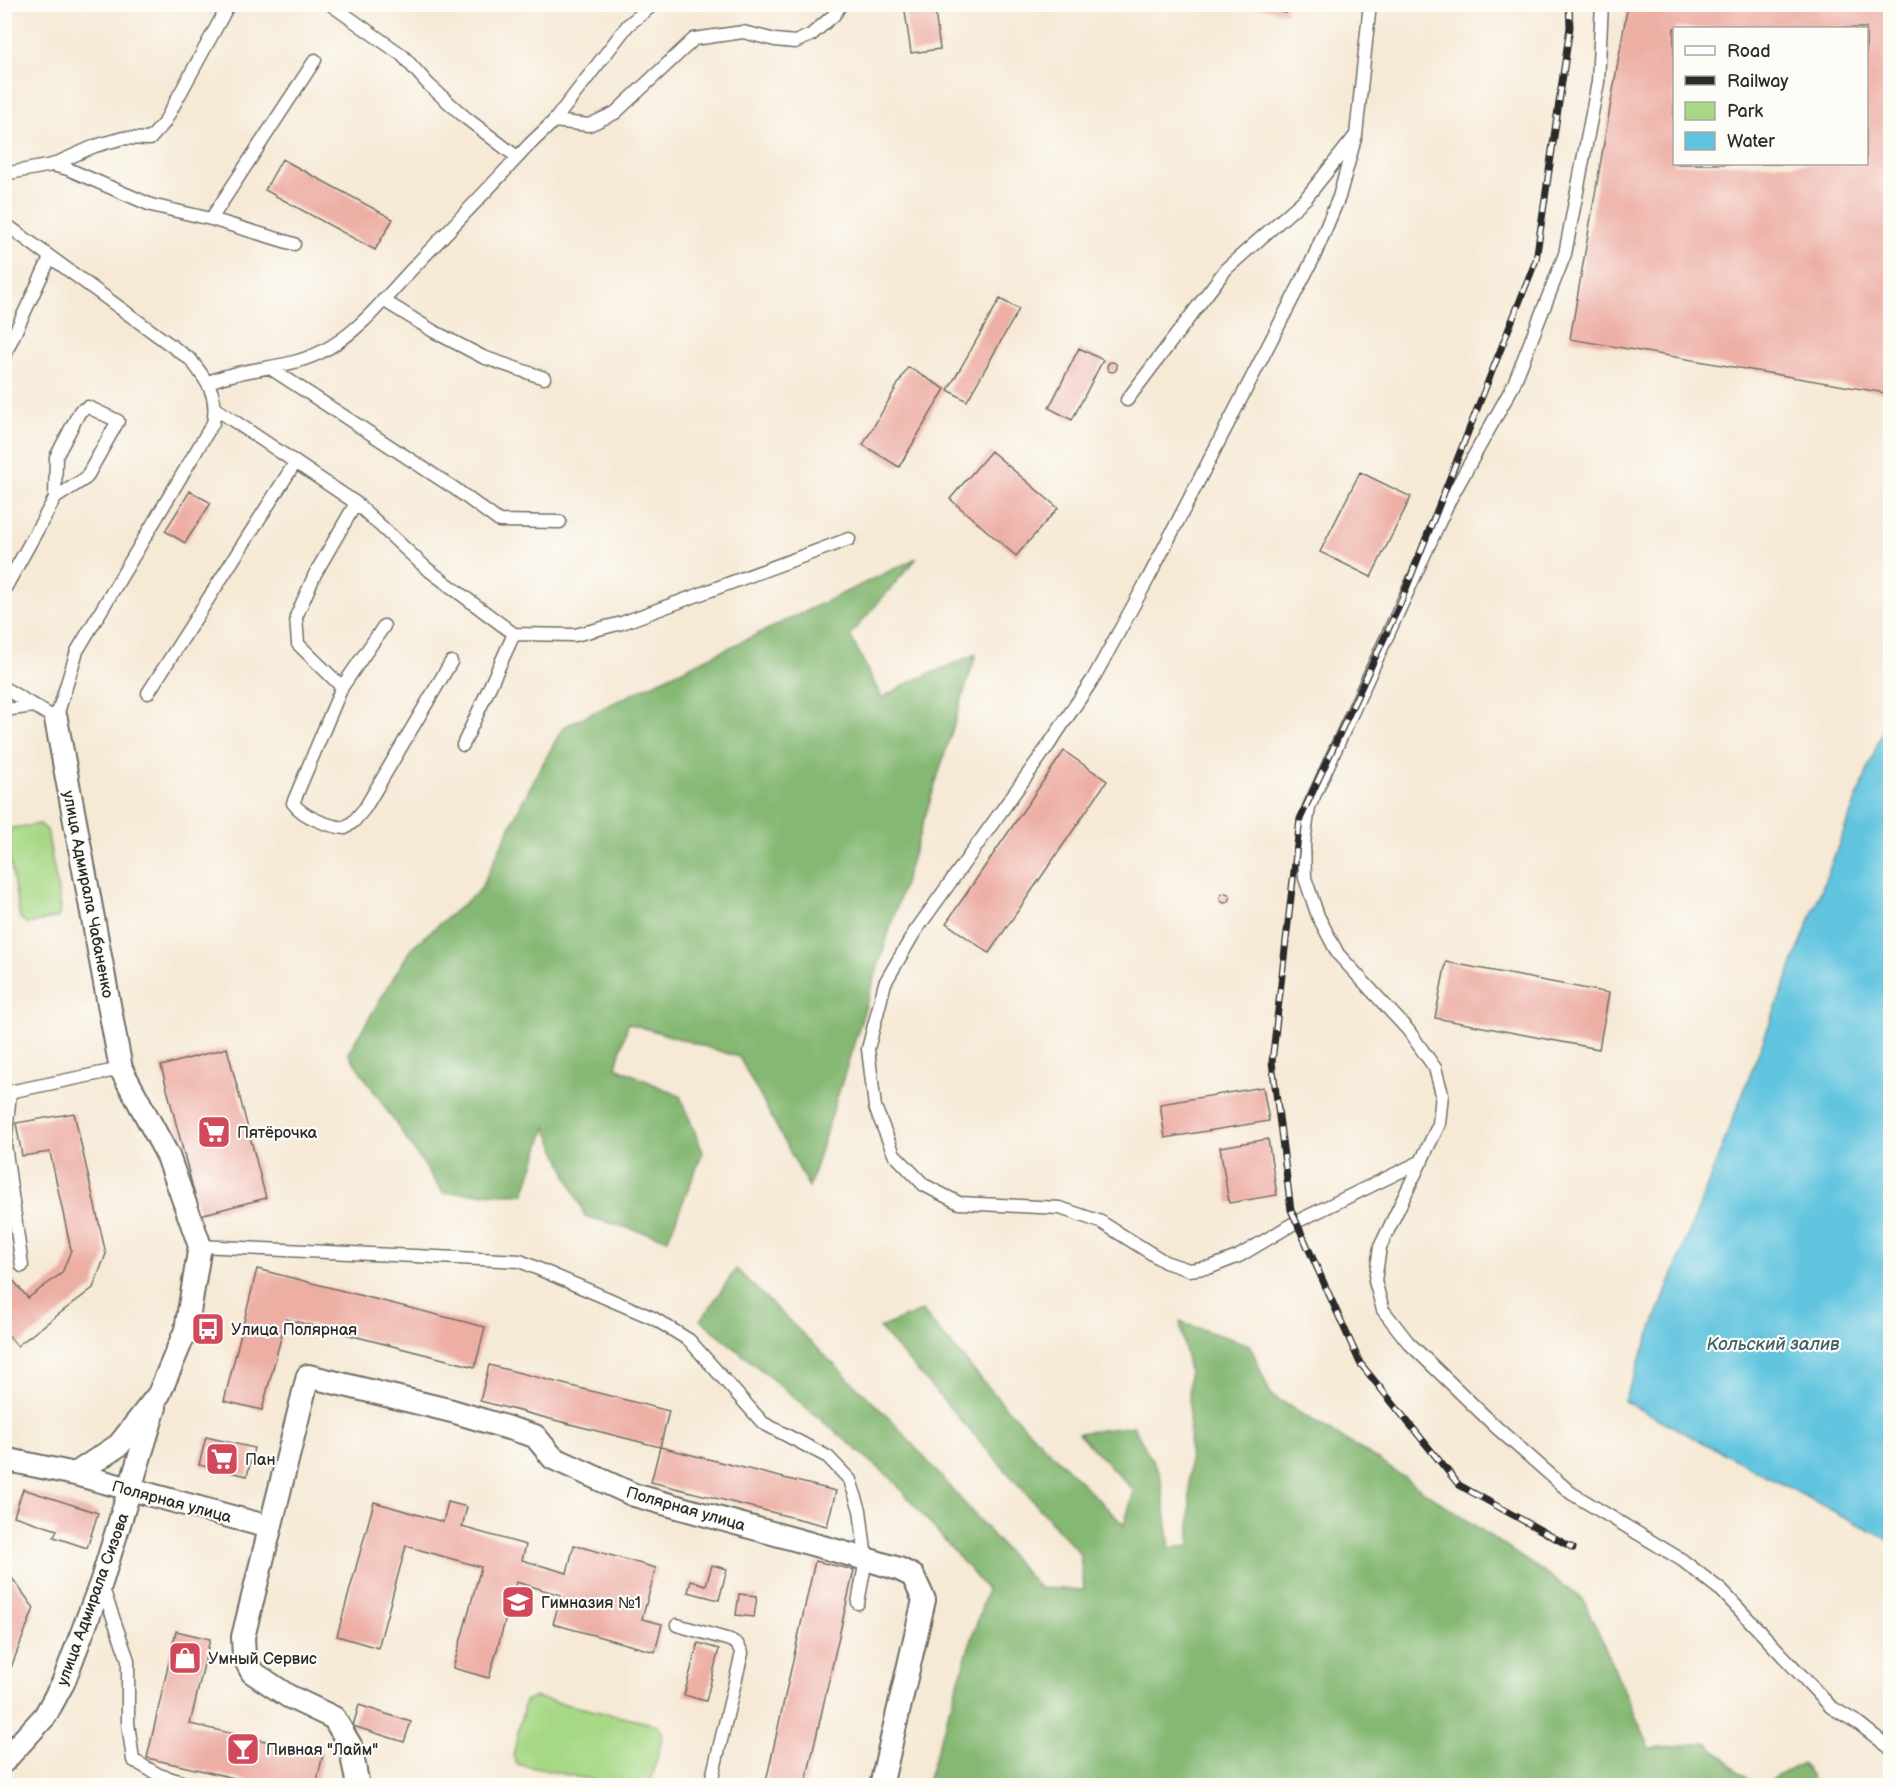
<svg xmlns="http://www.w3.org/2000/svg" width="1895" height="1790" viewBox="0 0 1895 1790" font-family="'Balsamiq Sans',sans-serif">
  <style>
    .green { fill: #a7d886; stroke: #698258; stroke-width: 1.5 }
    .forest { fill: #85b873; stroke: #58724f; stroke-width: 1.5 }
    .water { fill: #61c4df; stroke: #467885; stroke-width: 1.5 }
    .building { fill: #edaea4; fill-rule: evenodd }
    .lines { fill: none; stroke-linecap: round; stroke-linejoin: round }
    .service-casing { stroke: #726e66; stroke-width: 15 }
    .minor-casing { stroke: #726e66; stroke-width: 26 }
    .service { stroke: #fff; stroke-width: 12 }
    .minor { stroke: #fff; stroke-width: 22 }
    .rail-casing { stroke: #2b2b2b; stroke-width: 7 }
    .rail { stroke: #fdfcf7; stroke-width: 4.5; stroke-dasharray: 14; stroke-linecap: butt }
    .labels { text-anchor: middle; stroke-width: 4.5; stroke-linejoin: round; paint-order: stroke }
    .street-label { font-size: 16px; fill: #2b2b2b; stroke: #fdfcf7 }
    .poi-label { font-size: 16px; fill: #2b2b2b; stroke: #fdfcf7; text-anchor: start }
    .water-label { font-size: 18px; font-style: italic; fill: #3e616a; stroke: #fdfcf7 }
  </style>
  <rect width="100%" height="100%" fill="#fdfcf7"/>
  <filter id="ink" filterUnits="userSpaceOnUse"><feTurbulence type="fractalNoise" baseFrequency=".0167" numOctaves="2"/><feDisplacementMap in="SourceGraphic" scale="12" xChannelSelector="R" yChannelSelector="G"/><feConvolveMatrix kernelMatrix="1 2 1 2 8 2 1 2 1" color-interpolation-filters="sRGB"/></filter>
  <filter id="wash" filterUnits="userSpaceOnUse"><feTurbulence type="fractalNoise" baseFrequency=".008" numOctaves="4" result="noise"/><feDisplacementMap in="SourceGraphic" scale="24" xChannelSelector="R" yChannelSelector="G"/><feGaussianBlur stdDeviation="1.35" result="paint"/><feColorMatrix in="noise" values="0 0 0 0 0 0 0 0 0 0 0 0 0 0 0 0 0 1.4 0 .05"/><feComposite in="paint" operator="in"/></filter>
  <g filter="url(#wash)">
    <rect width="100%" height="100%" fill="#f6e9d5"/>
    <path class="green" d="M40,824L47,830L61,909L58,917L28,924L20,918L6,837L12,828Z
      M534,1697L657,1725L663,1734L650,1785H615L517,1764L513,1756L525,1701Z"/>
    <path class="forest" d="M917,558L850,635L882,698L908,683L976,654L809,1187L739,1057L628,1023L616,1067L680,1096L703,1152L668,1239L585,1216L546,1127L524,1194L443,1193L348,1053L412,947L480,890L523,800L563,727Z
      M736,1269L892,1421L1039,1588L1084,1590L1080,1554L879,1328L922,1311L1009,1411L1124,1525L1134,1491L1078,1433L1133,1426L1160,1474L1170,1548L1190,1546L1189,1372L1180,1322L1250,1345L1271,1395L1378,1460L1583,1599L1650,1748L1708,1743L1754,1785H926L987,1590L892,1479L701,1320Z
      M1802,1763L1817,1785H1761Z"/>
    <path class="water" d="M1890,712V1541L1624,1401Z"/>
    <g id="blocks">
      <path class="building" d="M904,4H934L940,49L911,53Z
        M1246,4H1287L1286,13Z
        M1628,4H1890V359L1885,393L1570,339ZM1674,28H1866V164H1674Z
        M282,159L393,219L375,250L265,190Z
        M1000,299L1019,309L967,401L948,390Z
        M1079,348L1103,360L1072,420L1049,408Z
        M1107 367a5 5 0 1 1 10 0a5 5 0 1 1-10 0Z
        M908,367L945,389L899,467L863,445Z
        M991,451L1058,508L1016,556L950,499Z
        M1360,472L1411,497L1371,577L1320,552Z
        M190,491L211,503L185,543L165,531Z
        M1064,751L1107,781L989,953L946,923Z
        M1220 898a5 5 0 1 1 10 0a5 5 0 1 1-10 0Z
        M1446,962L1609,993L1599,1049L1435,1018Z
        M227,1048L266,1198L200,1215L161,1066Z
        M1263,1087L1269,1121L1165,1138L1160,1104Z
        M74,1113L106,1254L93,1288L17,1346L4,1330V1286L12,1279L28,1298L62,1273L71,1250L50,1152L22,1156L16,1123Z
        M1268,1139L1277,1195L1229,1203L1220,1147Z
        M257,1269L485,1327L475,1367L286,1319L262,1410L224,1401Z
        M489,1365L669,1411L660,1447L836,1491L827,1526L651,1482L660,1447L480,1401Z
        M206,1437L254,1448L247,1476L199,1465Z
        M23,1489L98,1513L87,1548L54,1537L57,1530L14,1516Z
        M374,1502L443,1522L448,1502L467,1507L462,1527L526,1545L522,1560L567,1573L574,1545L656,1568L642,1619L662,1624L655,1652L553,1624L561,1595L516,1582L489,1678L453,1668L481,1567L406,1546L378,1648L337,1636Z
        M815,1561L854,1570L805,1786H765Z
        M712,1565L727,1569L719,1600L688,1592L691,1581L706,1585Z
        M4,1567L34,1608L5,1683H4Z
        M739,1594L757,1596L754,1617L736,1615Z
        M176,1631L210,1639L190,1724L323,1754L316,1786H269L147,1758Z
        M698,1643L719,1649L706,1701L684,1695Z
        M359,1705L411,1722L404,1742L353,1726Z"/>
    </g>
  </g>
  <g filter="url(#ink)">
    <use href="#blocks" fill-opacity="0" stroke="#726e66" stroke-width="1.5"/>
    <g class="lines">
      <g class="service-casing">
        <path id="service" d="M330,4L402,55L429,85L466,118L517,157
          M1602,4L1598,82L1565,254L1513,386L1449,501L1309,807L1304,843L1305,878L1318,916L1338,954L1408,1030L1435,1068L1442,1094L1439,1124L1380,1247L1375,1281L1383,1310L1408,1342L1497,1428L1571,1493L1682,1560L1722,1591L1831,1707L1858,1723L1890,1748
          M554,121L589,125L615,113L694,39L743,32L775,40L795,42L811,35L834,15L841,4
          M1356,135L1339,197L1313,259L1149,577L1093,679L1048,746L914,933L885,983L868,1049L875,1107L894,1154L924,1185L959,1203L1060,1208L1101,1222L1165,1262L1189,1270L1211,1267L1239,1256L1296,1222L1422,1161
          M52,165L95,146L123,138L150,139L164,123L229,4
          M4,174L52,165L68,169L151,205L211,219L294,244
          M211,219L315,60
          M4,223L191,360C207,381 219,395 213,423L77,651L56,719L4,688
          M383,300L433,331L483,357L544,378
          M4,356L50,258
          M270,368L454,488L499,521L560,522
          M209,382C244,367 284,370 319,353C357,335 385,298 413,268C452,227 491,186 529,145L554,121L628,25L654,4
          M1127,400L1226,269L1306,198L1356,135L1370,4
          M216,409L356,503L426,568L514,634L575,635L622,623L849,539
          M4,590L55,498L56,457L80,411L88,407L118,421L86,478L55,498
          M384,626L342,687L293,803C303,817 328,826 345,828L354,821L365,808L451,662
          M342,687L298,644L296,617L315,574L356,503
          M148,693L295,463
          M4,710L34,706
          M463,745L514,634
          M10,1092L5,1145L22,1266
          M4,1093L121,1069
          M200,1246L520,1261L653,1318L689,1340L763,1423L828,1457L850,1480L860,1510L866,1559L858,1603
          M102,1586L128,1660V1723L133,1760L159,1775L194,1786
          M677,1625L730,1640L737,1644L742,1653L710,1786"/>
      </g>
      <g class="minor-casing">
        <path id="minor" d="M56,719L121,1069L168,1156L200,1246L186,1330L159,1394L119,1445L75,1474
          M4,1459L75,1474L269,1527
          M4,1761L45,1716L63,1683L101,1583L155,1407
          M358,1786L350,1745L334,1718L288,1696L252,1672L244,1657L243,1637L308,1376L452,1411L535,1436L553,1458L634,1495L866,1559L899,1569L913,1576L924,1600L881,1786"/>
      </g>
      <use href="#service" class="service"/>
      <use href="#minor" class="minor"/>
      <g class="rail-casing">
        <path id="rail" d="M1569,4L1570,27L1536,260L1400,604L1300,819L1272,1062L1291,1210L1360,1363L1459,1485L1573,1548"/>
      </g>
      <use href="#rail" class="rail"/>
    </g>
  </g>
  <defs>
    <g id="supermarket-square" transform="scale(1.725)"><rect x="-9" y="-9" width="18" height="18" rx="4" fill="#d1495b" stroke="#fdfcf7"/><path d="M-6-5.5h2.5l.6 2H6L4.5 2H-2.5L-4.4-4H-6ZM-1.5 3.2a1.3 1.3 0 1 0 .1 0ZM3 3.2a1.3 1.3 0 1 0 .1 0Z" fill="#fff"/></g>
    <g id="bus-square" transform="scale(1.725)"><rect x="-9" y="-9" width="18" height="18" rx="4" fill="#d1495b" stroke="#fdfcf7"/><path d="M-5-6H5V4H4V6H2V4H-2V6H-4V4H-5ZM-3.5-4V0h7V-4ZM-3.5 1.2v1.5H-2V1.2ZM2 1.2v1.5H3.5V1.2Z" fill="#fff"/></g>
    <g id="school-square" transform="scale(1.725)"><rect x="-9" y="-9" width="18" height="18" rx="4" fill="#d1495b" stroke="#fdfcf7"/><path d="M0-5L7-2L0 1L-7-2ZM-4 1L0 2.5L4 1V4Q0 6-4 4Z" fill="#fff"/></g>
    <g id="shop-square" transform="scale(1.725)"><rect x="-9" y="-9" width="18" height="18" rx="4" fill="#d1495b" stroke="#fdfcf7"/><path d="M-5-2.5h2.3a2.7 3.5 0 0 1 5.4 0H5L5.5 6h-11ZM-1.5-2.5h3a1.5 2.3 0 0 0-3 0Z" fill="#fff"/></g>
    <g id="bar-square" transform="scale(1.725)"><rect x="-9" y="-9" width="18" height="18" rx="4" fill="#d1495b" stroke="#fdfcf7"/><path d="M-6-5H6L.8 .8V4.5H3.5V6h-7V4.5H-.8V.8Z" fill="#fff"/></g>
  </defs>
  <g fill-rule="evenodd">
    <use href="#supermarket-square" x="214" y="1132"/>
    <use href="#bus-square" x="208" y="1329"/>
    <use href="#supermarket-square" x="222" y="1459"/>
    <use href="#school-square" x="518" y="1602"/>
    <use href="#shop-square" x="185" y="1658"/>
    <use href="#bar-square" x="243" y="1749"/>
  </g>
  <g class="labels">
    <g class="street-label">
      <text transform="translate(89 894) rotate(79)" y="6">улица Адмирала Чабаненко</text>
      <text transform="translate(172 1501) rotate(15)" y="6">Полярная улица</text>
      <text transform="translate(686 1508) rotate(16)" y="6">Полярная улица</text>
      <text transform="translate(92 1599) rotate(-70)" y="6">улица Адмирала Сизова</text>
    </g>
    <g class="poi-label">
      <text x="237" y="1138">Пятёрочка</text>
      <text x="231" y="1335">Улица Полярная</text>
      <text x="245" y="1465">Пан</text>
      <text x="541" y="1608">Гимназия №1</text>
      <text x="208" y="1664">Умный Сервис</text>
      <text x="266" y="1755">Пивная "Лайм"</text>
    </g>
    <g class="water-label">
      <text x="1773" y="1350">Кольский залив</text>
    </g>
  </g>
  <rect width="1895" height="1790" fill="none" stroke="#fdfcf7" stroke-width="24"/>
  <rect x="1673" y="27" width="195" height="138" fill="#fdfcf7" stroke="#a9a8a5" stroke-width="1.5"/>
  <rect x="1685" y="46" width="30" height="9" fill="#ffffff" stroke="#a9a8a5" stroke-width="1.5"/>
  <text x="1727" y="57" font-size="18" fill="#2b2b2b">Road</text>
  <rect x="1685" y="76" width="30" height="9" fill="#2b2b2b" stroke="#a9a8a5" stroke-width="1.5"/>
  <text x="1727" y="87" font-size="18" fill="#2b2b2b">Railway</text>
  <rect x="1685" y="102" width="30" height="18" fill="#a7d886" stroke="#a9a8a5" stroke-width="1.5"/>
  <text x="1727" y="117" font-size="18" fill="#2b2b2b">Park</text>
  <rect x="1685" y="132" width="30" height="18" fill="#61c4df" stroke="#a9a8a5" stroke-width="1.5"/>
  <text x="1727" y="147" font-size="18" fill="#2b2b2b">Water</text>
</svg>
